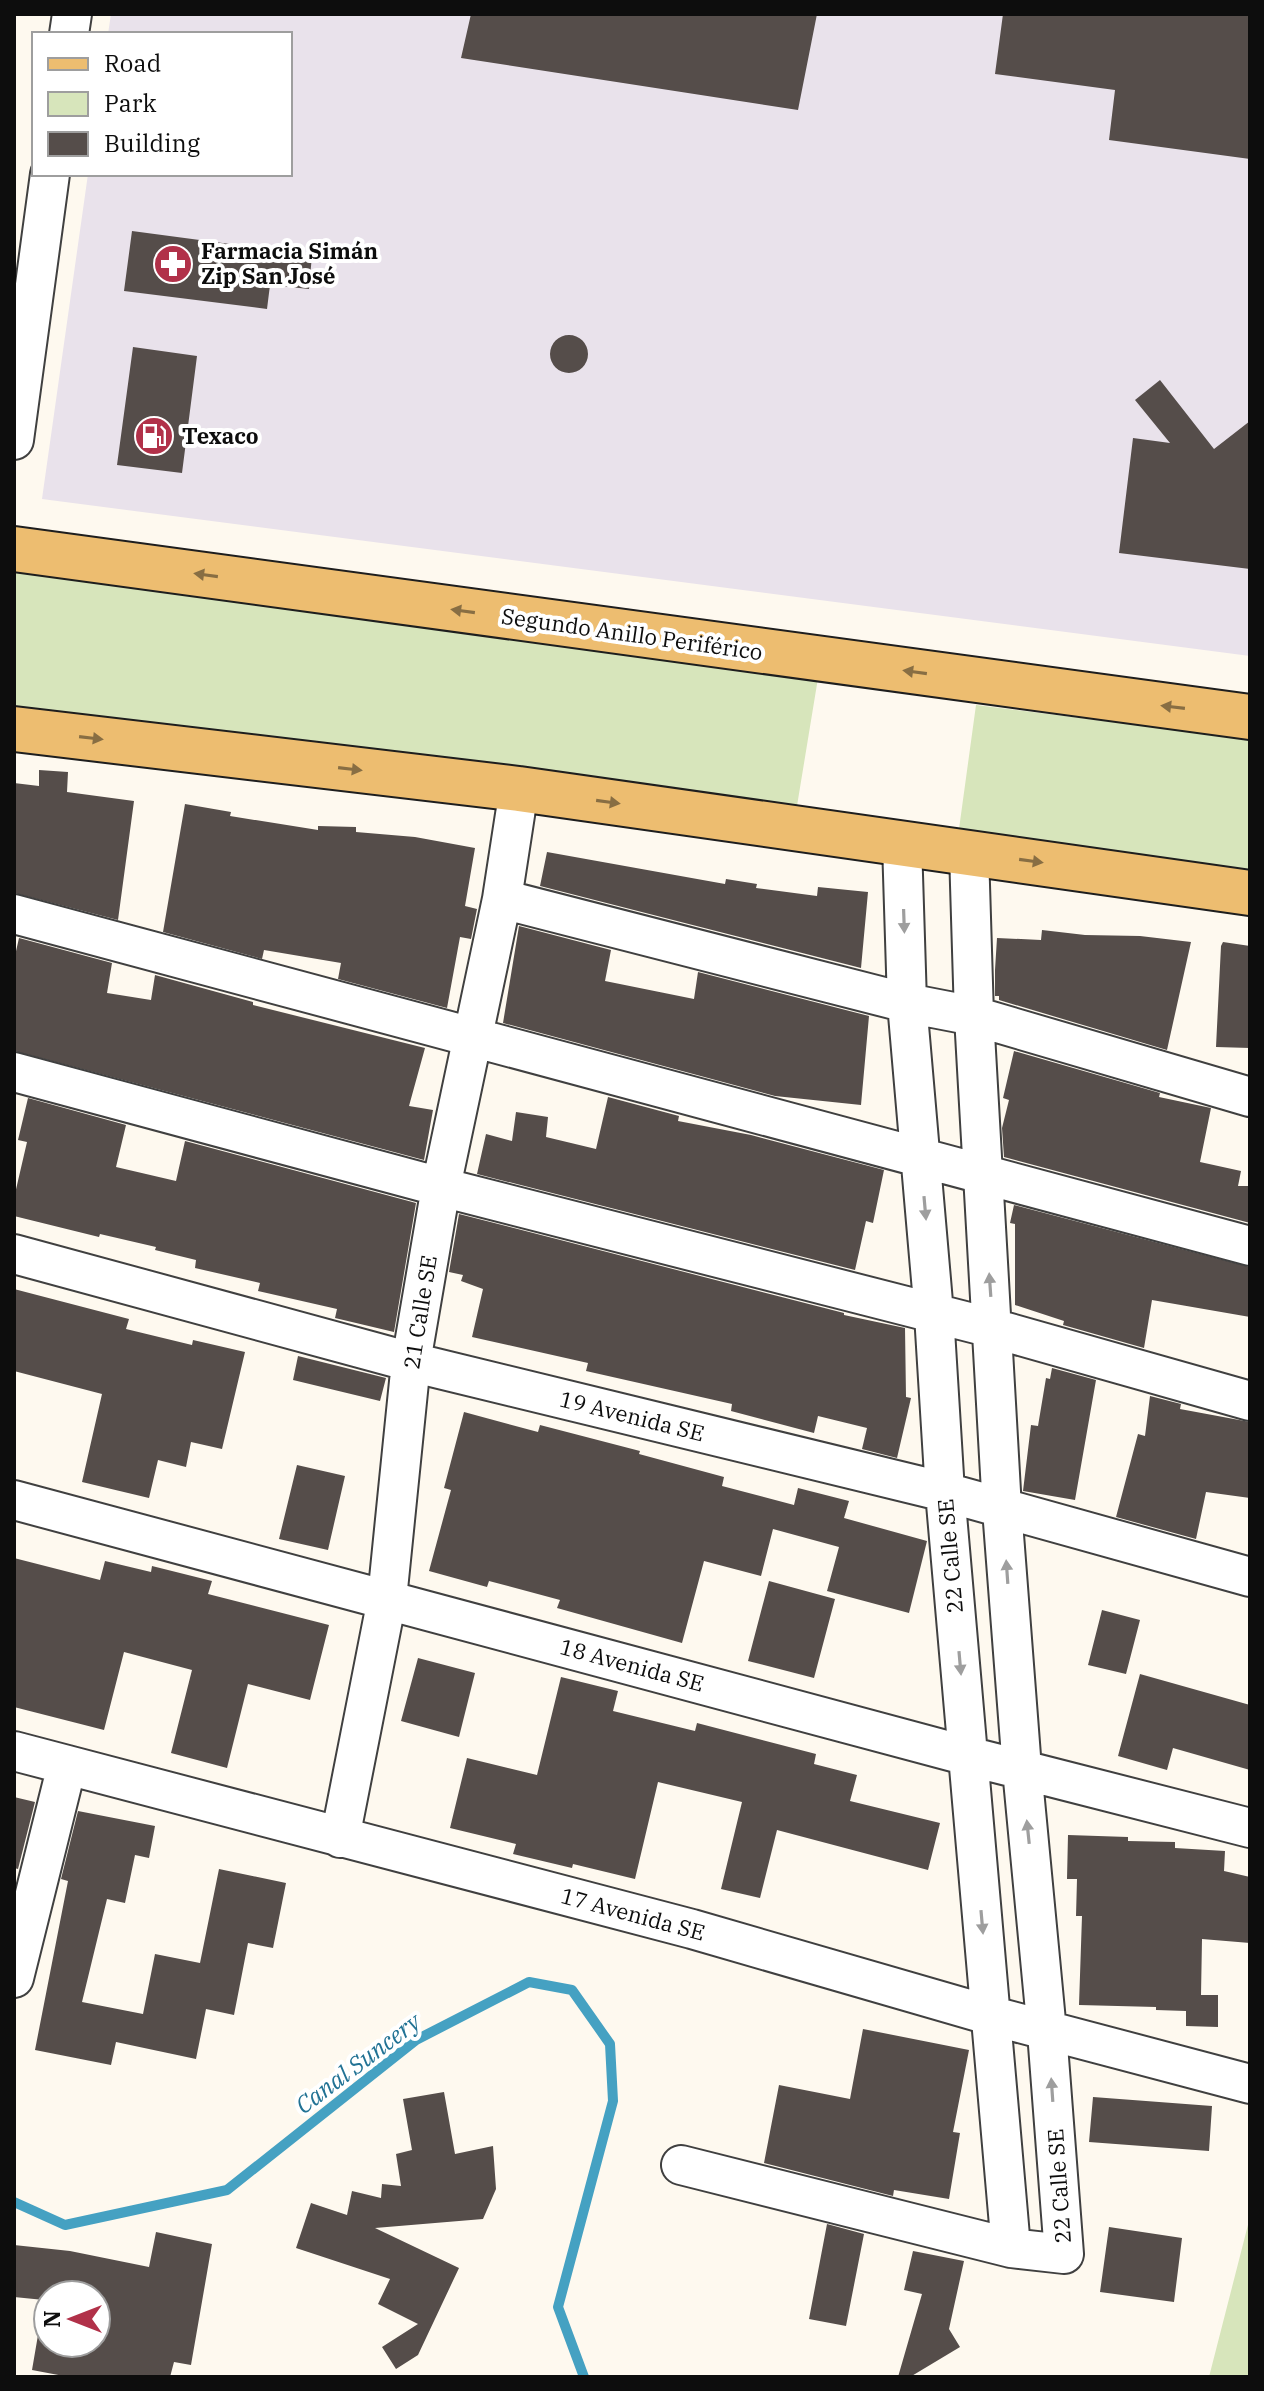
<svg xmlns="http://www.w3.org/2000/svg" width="1264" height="2391" viewBox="0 0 1264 2391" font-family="'IBM Plex Serif',serif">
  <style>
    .industrial { fill: #e9e2eb }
    .green { fill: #d7e5bb }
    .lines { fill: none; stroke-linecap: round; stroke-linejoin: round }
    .stream { stroke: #45a1c2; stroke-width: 10 }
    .building { fill: #554d4a; fill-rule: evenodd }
    .minor-casing { stroke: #404040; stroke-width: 42 }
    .major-casing { stroke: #1e1e1e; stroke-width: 48 }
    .minor { stroke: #fff; stroke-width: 38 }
    .major { stroke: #edbd70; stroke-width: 44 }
    .oneway { fill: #886e43 }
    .oneway2 { fill: #9e9e9e }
    .labels { text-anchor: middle; stroke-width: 8; stroke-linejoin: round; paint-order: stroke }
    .poi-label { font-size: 22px; font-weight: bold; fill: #0d0d0d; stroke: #fff; text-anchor: start }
    .street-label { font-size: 22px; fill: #0d0d0d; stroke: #fff }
    .water-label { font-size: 24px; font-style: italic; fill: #217294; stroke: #fff }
  </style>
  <rect width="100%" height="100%" fill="#fef9ef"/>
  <path class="industrial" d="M111,14H1250V656L42,499L88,174H290V34H108Z"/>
  <path class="green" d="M14,570L818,678L796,812L14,710Z
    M976,705L1250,739V870L959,829Z
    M1250,2217V2377H1209Z"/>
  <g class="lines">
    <path class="stream" d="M14,2202L65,2225L227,2190L416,2040L529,1982L572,1990L610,2044L613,2101L558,2307L584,2377"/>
  </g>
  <path class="building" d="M471,14H817L798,110L461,58Z
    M1003,14H1250V159L1109,140L1115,90L995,74Z
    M132,231L312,255L309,289L270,285L267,309L124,291Z
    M550 354a19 19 0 1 1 38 0a19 19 0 1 1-38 0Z
    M133,347L197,356L182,473L117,465Z
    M1160,380L1214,449L1250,421V569L1119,553L1133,438L1170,443L1135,400Z
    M39,770L68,772L67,792L134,801L118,920L14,893V783L39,786Z
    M185,804L231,812L230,816L318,830V826L356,827V832L415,837L475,848L465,906L477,909L471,939L460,937L447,1008L338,979L341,963L264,950L262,959L163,932Z
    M547,852L725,884L726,879L757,884L756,888L817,896L818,887L868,892L861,968L540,886Z
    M519,926L611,950L605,981L694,999L698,972L869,1016L861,1105L775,1096L503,1023Z
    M1042,930L1085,935L1140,936L1191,942L1167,1050L999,1000V996H995V970L997,938L1041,940Z
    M19,938L112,963L107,993L151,1000L155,975L253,1002V1005L425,1048L409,1106L433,1110L424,1160L14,1051V960Z
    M1223,942L1250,946V1048L1216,1047L1221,946Z
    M1014,1051L1160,1093L1159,1097L1211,1108L1200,1162L1241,1171L1238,1186H1250V1223L1004,1157L1002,1128L1009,1100L1003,1098Z
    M608,1097L679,1116L678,1121L751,1135L884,1170L873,1223L866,1221L855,1270L477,1174L486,1134L512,1141L516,1112L548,1117L546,1137L596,1149Z
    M28,1098L126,1125L116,1167L176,1181L185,1141L416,1203L394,1332L335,1318L337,1309L258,1291L260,1283L195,1268L196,1260L155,1250L156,1247L100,1234L99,1237L14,1216V1198L27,1142L18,1140Z
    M1014,1205L1250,1267V1317L1152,1300L1144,1348L1063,1325L1064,1321L1015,1305V1224L1010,1223Z
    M459,1214L844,1313V1315L905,1328L906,1397L911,1398L897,1458L862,1449L867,1428L818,1416L814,1433L731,1411L732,1404L586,1371L588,1363L472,1337L483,1289L461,1281L463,1275L449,1272Z
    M14,1289L129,1319L126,1329L192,1345L193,1340L245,1352L222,1449L191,1442L186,1467L158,1460L149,1498L82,1482L102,1394L14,1371Z
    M298,1356L386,1378L380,1401L293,1380Z
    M1052,1368L1096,1380L1075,1500L1023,1491L1031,1425L1038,1426L1046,1378L1050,1379Z
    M1150,1396L1181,1404L1180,1409L1250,1422V1498L1206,1492L1196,1539L1116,1517L1138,1434L1145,1436Z
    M464,1412L538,1432L540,1425L640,1451L639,1454L724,1477L722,1486L794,1505L798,1488L849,1501L844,1518L927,1541L909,1613L827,1591L839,1547L773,1529L761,1576L704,1561L682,1643L557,1608L560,1600L489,1581L487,1587L429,1571L451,1490L444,1488Z
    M297,1465L345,1476L328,1550L279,1539Z
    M14,1558L100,1580L105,1561L151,1572L152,1566L212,1581L208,1594L329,1625L310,1700L248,1684L227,1768L171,1753L192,1670L124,1652L104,1730L14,1707Z
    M769,1581L835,1599L814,1678L748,1661Z
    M1102,1610L1140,1620L1126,1674L1088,1665Z
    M418,1658L475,1673L459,1737L401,1721Z
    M1140,1674L1250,1705V1770L1173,1748L1167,1770L1118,1756Z
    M561,1677L618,1691L613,1711L695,1731L697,1723L743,1735L816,1754L814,1764L857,1775L850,1801L940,1823L928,1870L777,1830L760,1898L721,1889L742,1802L658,1782L635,1879L573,1864L572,1868L513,1854L516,1844L450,1828L467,1758L537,1775Z
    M14,1797L35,1802L18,1869L14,1868Z
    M78,1811L155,1826L149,1858L135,1855L125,1903L107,1899L82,2002L143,2014L155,1954L200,1963L219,1869L286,1883L273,1948L248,1943L234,2015L206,2009L196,2059L116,2042L111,2065L35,2050L68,1881L61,1879Z
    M1068,1835L1128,1837V1841L1175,1842V1848L1225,1851L1224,1871L1250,1877V1943L1202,1939L1201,1995H1218V2027L1186,2026V2011L1156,2010V2007L1079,2005L1082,1916H1076L1077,1879H1067Z
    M863,2029L969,2050L953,2132L960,2133L949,2199L894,2190L893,2196L764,2163L779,2085L850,2099Z
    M444,2092L455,2154L493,2146L496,2189L483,2219L375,2228L459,2268L418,2355L396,2369L382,2347L418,2324L378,2304L390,2279L296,2248L311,2203L347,2215L352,2191L381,2198L382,2184L401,2186L396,2154L412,2150L403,2099Z
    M1093,2097L1212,2106L1209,2151L1089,2142Z
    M827,2224L864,2234L846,2326L809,2319Z
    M1109,2227L1182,2238L1174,2302L1100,2292Z
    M156,2232L212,2244L191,2365L174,2362L170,2377H69L32,2370L44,2300L14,2297V2245L70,2251L149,2267ZM48,2295H96V2343H48Z
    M913,2251L964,2261L949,2329L960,2347L910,2377H898L922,2294L904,2290Z"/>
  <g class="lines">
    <g class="minor-casing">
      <path id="minor" d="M69,34L72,14
        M14,440L50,174
        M902,843L907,1003L934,1314L945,1492L1011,2248
        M502,899L907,1003L974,1016L1250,1097
        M14,914C425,1027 838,1134 1250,1246
        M14,1072L441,1187L992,1328L1250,1401
        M14,1254L411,1362L945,1492L1250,1577
        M14,1500L968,1756L1250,1828
        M14,1751L692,1929L989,2015L1250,2084
        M340,1838L387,1599L411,1362L441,1187L502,899L519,789
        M14,1978L67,1765
        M681,2165L1011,2248L1064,2254L1047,2032L1022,1769L1002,1509L974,1016L969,852"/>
    </g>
    <g class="major-casing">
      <path id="major" d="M14,549L1250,717
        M14,729L519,789L1250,893"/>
    </g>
    <use href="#minor" class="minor"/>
    <use href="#major" class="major"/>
  </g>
  <defs><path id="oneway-solid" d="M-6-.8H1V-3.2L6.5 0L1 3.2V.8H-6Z" transform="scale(2)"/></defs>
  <g class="oneway">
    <use href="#oneway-solid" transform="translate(206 575) rotate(-172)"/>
    <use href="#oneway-solid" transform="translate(463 611) rotate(-172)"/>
    <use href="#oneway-solid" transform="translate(915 672) rotate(-172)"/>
    <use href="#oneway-solid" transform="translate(1173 707) rotate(-173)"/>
    <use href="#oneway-solid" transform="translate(91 738) rotate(7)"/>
    <use href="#oneway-solid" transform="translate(350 769) rotate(7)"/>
    <use href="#oneway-solid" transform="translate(608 802) rotate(8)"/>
    <use href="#oneway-solid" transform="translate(1031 861) rotate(8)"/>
  </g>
  <g class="oneway2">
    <use href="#oneway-solid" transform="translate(904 921) rotate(88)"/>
    <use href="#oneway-solid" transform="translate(925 1208) rotate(85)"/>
    <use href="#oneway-solid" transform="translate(990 1285) rotate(-94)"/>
    <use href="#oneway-solid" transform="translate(1007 1572) rotate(-94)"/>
    <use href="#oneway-solid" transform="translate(960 1663) rotate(85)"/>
    <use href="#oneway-solid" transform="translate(1028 1832) rotate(-96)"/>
    <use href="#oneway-solid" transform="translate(982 1922) rotate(85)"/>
    <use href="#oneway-solid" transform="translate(1052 2090) rotate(-94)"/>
  </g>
  <defs>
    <g id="pharmacy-disc" transform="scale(2)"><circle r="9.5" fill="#b13149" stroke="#fff"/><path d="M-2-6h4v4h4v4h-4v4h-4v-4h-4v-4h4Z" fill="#fff"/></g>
    <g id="fuel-disc" transform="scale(2)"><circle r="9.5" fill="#b13149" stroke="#fff"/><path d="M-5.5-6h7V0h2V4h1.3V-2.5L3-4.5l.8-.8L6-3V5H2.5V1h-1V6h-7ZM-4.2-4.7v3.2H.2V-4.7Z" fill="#fff"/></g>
  </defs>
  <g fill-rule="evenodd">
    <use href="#pharmacy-disc" x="173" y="264"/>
    <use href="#fuel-disc" x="154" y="436"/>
  </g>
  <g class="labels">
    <g class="poi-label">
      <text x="201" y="259">Farmacia Simán<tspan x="201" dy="25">Zip San José</tspan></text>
      <text x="182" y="444">Texaco</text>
    </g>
    <g class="street-label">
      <text transform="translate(632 634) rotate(8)" y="8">Segundo Anillo Periférico</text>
      <text transform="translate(420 1312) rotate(-81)" y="8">21 Calle SE</text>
      <text transform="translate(632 1416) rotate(14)" y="8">19 Avenida SE</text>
      <text transform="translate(950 1556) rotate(-95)" y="8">22 Calle SE</text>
      <text transform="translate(632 1665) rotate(15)" y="8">18 Avenida SE</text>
      <text transform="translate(633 1914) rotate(15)" y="8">17 Avenida SE</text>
      <text transform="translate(1059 2186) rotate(-94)" y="8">22 Calle SE</text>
    </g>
    <g class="water-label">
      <text transform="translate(358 2064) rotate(-37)" y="8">Canal Suncery</text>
    </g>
  </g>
  <rect width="1264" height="2391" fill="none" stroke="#0d0d0d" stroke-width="32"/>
  <rect x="32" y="32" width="260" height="144" fill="#ffffff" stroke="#9e9e9e" stroke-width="2"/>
  <rect x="48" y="58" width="40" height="12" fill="#edbd70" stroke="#9e9e9e" stroke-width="2"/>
  <text x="104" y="72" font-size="24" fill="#0d0d0d">Road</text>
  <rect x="48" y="92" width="40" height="24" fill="#d7e5bb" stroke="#9e9e9e" stroke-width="2"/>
  <text x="104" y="112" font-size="24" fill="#0d0d0d">Park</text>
  <rect x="48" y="132" width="40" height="24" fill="#554d4a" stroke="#9e9e9e" stroke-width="2"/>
  <text x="104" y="152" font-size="24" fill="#0d0d0d">Building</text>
  <g transform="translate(72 2319) rotate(270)"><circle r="38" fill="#ffffff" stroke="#9e9e9e" stroke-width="2"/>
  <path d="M0-6L14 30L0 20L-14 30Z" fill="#b13149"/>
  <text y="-12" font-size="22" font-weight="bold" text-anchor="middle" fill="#0d0d0d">N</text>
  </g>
</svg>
